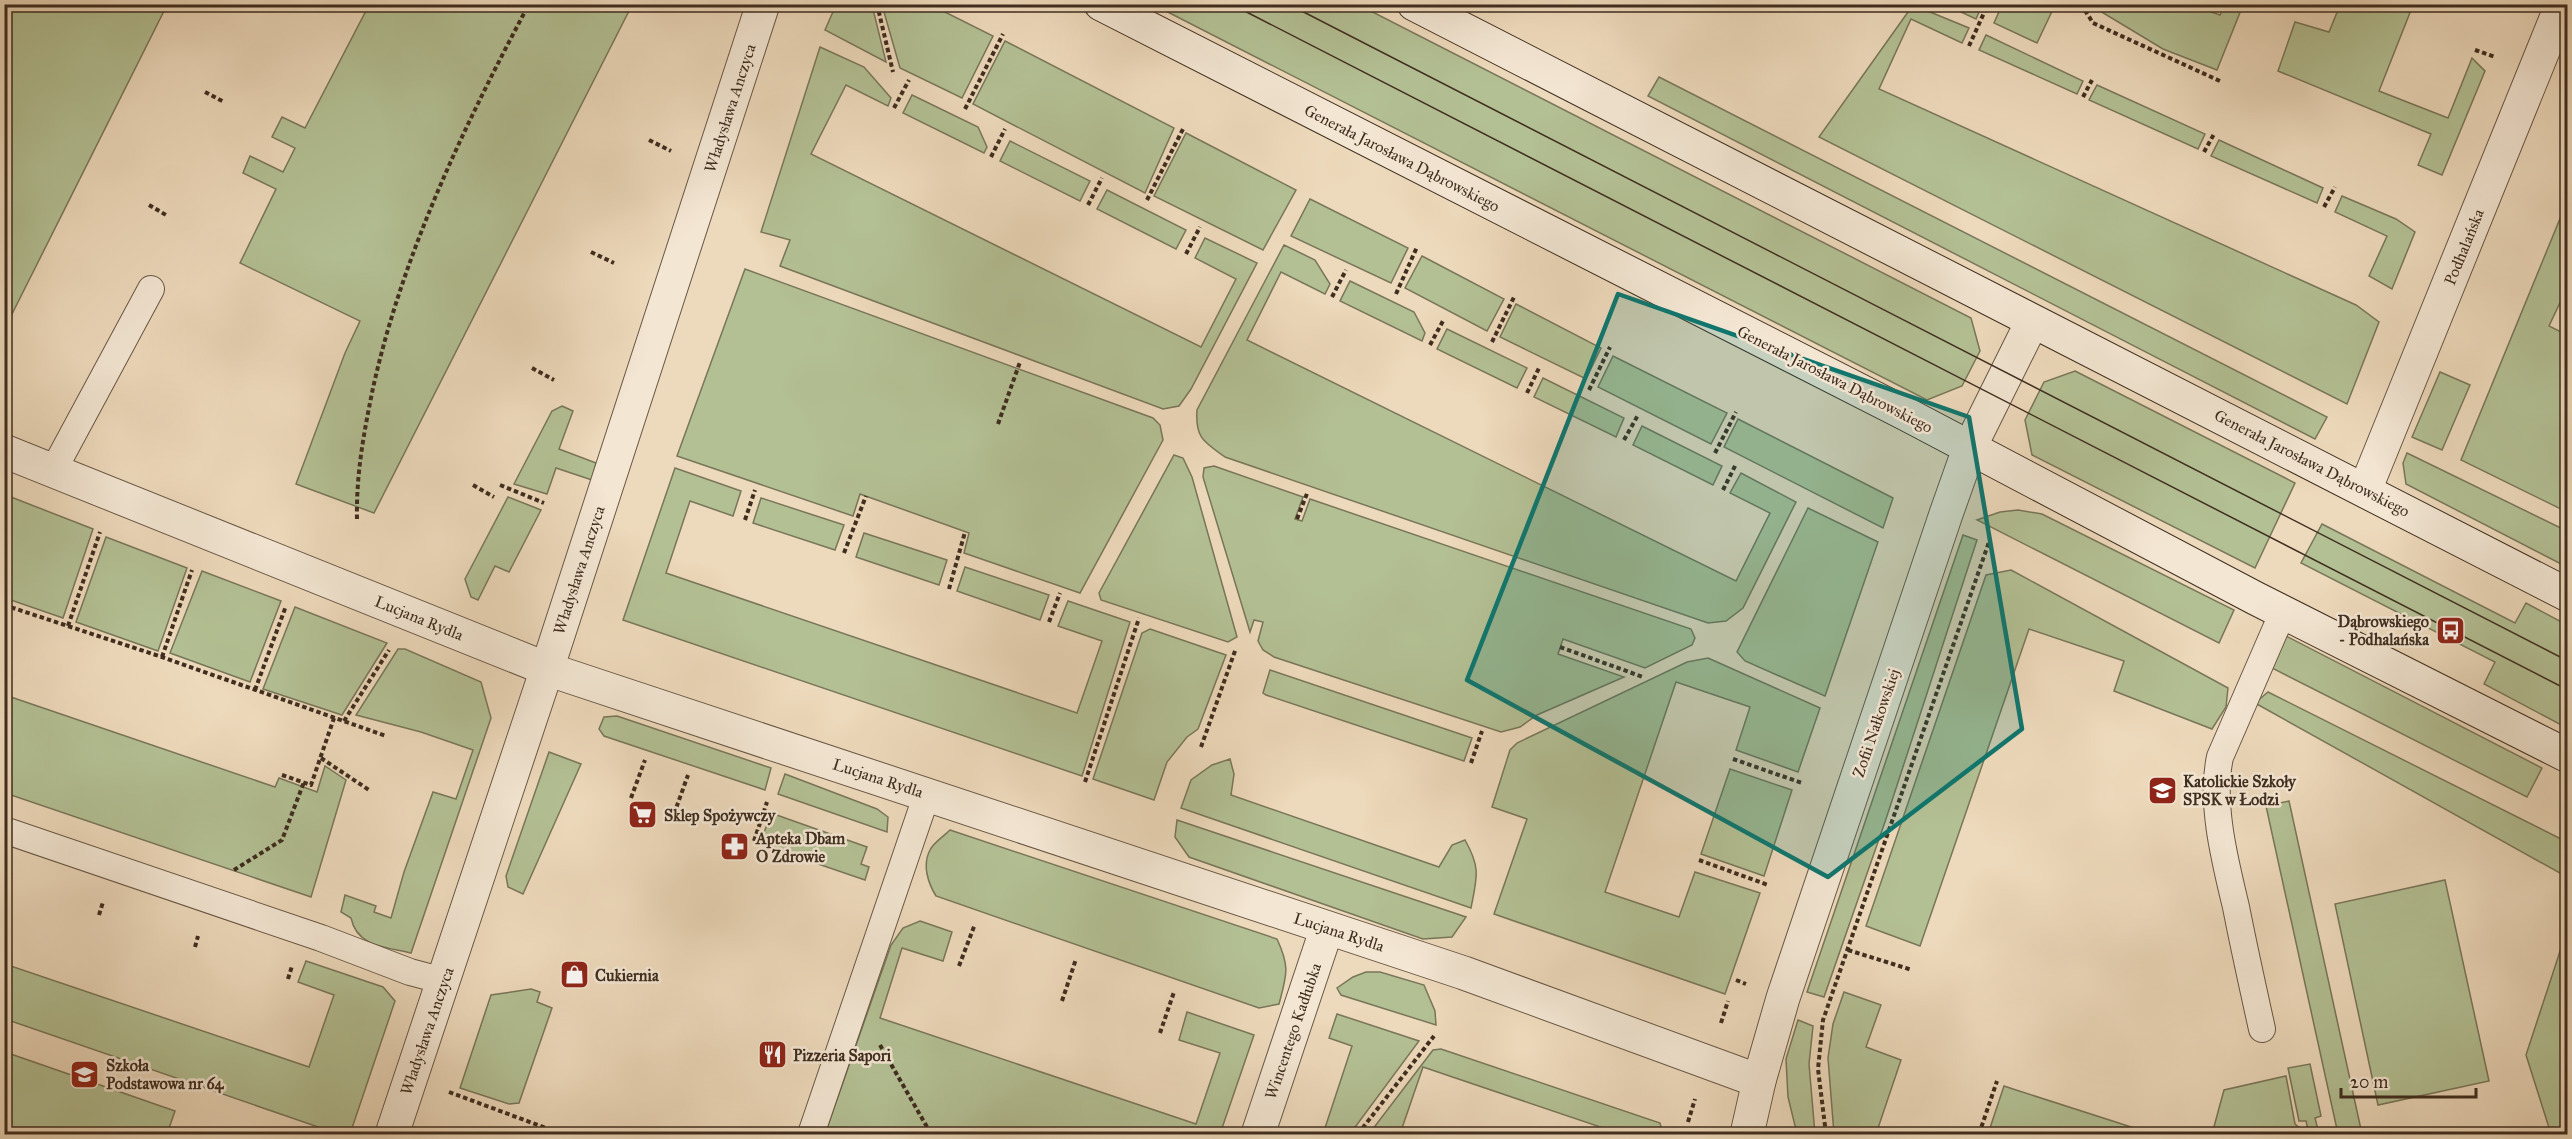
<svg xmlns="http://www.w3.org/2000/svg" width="2572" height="1139" viewBox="0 0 2572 1139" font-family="'IM FELL Great Primer',serif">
<rect width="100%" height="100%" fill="#edd9bb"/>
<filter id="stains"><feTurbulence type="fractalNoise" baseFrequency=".00333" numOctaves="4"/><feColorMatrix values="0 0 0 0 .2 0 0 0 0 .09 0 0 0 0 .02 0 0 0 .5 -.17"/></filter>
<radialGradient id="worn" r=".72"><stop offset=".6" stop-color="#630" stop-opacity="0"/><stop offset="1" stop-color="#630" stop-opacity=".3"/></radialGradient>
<!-- green -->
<g fill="#b3c094" stroke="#79765a" stroke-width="1.5">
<polygon points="5,4 167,5 5,328 4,5"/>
<polygon points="369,5 632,5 374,513 296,484 345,353 360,321 240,263 276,189 243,173 250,156 283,172 295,148 272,137 282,117 305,128"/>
<polygon points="836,5 872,5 886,62 825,30"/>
<polygon points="882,5 931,5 993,36 962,98 900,68"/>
<polygon points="1154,5 1359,5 1971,318 1980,351 1962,386 1927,400"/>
<polygon points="1913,5 1969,28 1962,43 1911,19 1879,89 2356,305 2379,322 2347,404 1819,137"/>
<polygon points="1946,5 1982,5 1976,19"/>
<polygon points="2002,5 2002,4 2055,5 2037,43 1994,23"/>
<polygon points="2090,5 2192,5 2220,15 2225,5 2243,5 2217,70 2163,49"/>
<polygon points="2413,5 2379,91 2448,118 2472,58 2485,71 2442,175 2418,165 2431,134 2278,71 2295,22 2329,32 2340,5"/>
<polygon points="1986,35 2083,81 2077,94 1979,50"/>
<polygon points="1005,41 1174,128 1145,193 973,104"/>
<polygon points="820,47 864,67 891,98 888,106 846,85 811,154 1201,347 1236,279 1195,258 1205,238 1257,263 1191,389 1179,406 1163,409 780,266 790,240 761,232"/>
<polygon points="1659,77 2327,417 2315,439 1648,96"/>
<polygon points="2097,85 2205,134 2198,149 2089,100"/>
<polygon points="912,95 978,127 987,147 984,153 903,113"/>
<polygon points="1186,133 1296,190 1263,250 1154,196"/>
<polygon points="2219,140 2323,188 2317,203 2211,156"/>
<polygon points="1010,141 1090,181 1080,201 1000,161"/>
<polygon points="1107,190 1186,230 1176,249 1097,209"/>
<polygon points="2342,196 2396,219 2415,232 2392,289 2369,276 2387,236 2335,212"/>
<polygon points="1310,199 1408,248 1391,283 1291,236"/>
<polygon points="2566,204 2568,205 2567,288 2549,326 2567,335 2567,512 2461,460"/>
<path d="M1284 245 1315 260 1330 284 1325 294 1281 272 1247 340 1736 581 1770 513 1730 493 1741 473 1796 502 1743 608 1726 621 1708 623 1225 457C1204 442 1195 438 1197 410Z"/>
<polygon points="1422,256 1504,299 1487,331 1405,288"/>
<polygon points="745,269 1153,418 1160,425 1163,440 1080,593 964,553 969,533 860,494 853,516 677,456"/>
<polygon points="1350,281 1414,312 1425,333 1422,341 1340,301"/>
<polygon points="1516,304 1601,348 1586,379 1500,337"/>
<polygon points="1447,329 1527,368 1517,388 1437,349"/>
<polygon points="1613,356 1727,413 1711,444 1598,387"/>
<polygon points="2075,371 2295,483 2255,568 2032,455 2025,420 2044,382"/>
<polygon points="2440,372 2470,385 2442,450 2412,437"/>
<polygon points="1543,378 1624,418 1616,437 1534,397"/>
<polygon points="562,406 573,411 559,449 596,463 592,480 556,468 547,494 514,484 552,411"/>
<polygon points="1738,419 1893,498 1883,528 1724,447"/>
<polygon points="1642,426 1722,466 1713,485 1633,445"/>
<polygon points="2407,453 2567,531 2567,567 2406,484 2403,463"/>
<polygon points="1174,455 1183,458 1192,477 1237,637 1228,642 1101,600 1099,593"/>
<polygon points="1214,466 1303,497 1295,519 1302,521 1310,499 1691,629 1695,638 1692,645 1645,668 1563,639 1558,654 1624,677 1537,715 1520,727 1501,732 1274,657 1263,650 1258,641 1263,622 1254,620 1250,632 1203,477 1204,468"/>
<polygon points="675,468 741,491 733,516 690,501 666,573 1077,713 1102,641 1058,626 1068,601 1130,622 1082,776 623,620"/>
<polygon points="11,497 93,529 63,618 5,598 5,518"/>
<polygon points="508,497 541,510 509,572 495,566 478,600 471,597 465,579"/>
<polygon points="761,498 844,525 835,550 753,523"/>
<polygon points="1808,508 1878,542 1825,696 1745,661 1737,652"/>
<polygon points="2018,510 2042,514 2234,610 2219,643 1977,520 2000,512"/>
<polygon points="2322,524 2515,623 2526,603 2567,625 2567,728 2484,684 2495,662 2301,563"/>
<polygon points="864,533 947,560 939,585 856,557"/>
<polygon points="1963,535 1977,540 1886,819 1824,997 1807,992"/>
<polygon points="106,537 187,568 158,651 76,622"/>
<polygon points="965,567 1049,595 1040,620 957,591"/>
<polygon points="2011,570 2228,688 2226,707 2212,729 2114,691 2124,661 2029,629 1920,946 1866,926 1986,575"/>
<polygon points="202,571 281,601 250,682 170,653"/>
<polygon points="295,607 387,643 342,715 263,689"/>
<polygon points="1150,629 1226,655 1198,729 1187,737 1167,762 1154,800 1093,779 1142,633"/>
<polygon points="2284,635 2542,768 2527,797 2270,667"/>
<path d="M398 649H405L481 682 491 718 411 953C386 947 357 947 351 918L341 912 345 895 376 906 374 912 391 918 404 872 433 792 456 799 473 750 421 732 356 715Z"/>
<polygon points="1708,658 1820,708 1798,772 1736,750 1750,707 1676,682 1605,892 1679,917 1695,872 1760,893 1725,994 1494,914 1527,819 1492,807 1510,750 1517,743 1687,662"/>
<polygon points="1270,670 1472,738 1464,761 1266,695 1263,693"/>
<polygon points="2268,692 2567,842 2567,877 2255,703"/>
<polygon points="5,695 275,787 279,778 317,792 325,766 346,780 311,897 5,793"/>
<polygon points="617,716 771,768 765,790 604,736 599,729 604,717"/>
<polygon points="549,752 581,764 523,894 508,887 506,876"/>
<path d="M1230 759 1234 774 1231 795 1439 867 1452 845 1465 840C1481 868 1477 877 1471 908L1181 808 1191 780 1212 765Z"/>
<polygon points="1730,769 1792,790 1764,876 1701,854"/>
<polygon points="785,774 877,809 888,817 887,832 778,794"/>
<polygon points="2289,801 2362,1134 2338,1134 2266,806"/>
<polygon points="771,813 867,847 861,864 869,867 865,880 760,844"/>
<polygon points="1177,820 1466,917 1452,937 1423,939 1189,857 1175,837"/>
<path d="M950 830 1277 939C1290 967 1287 974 1279 1004L1259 1008 936 896C928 883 922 865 930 850 933 843 944 836 950 830Z"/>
<polygon points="2445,880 2489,1081 2378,1105 2335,904"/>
<polygon points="920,921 952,932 943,961 902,948 880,1018 1196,1124 1220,1053 1179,1040 1187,1012 1254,1035 1220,1134 825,1134 891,945 903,928"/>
<polygon points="2567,930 2567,1134 2551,1134 2526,1055"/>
<polygon points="306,961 383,987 395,1001 350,1134 323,1134 324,1129 5,1019 5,964 309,1067 334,995 298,982"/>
<polygon points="1366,972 1380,972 1424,985 1435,1011 1436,1025 1341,995 1337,988 1353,977"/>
<polygon points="531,989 540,992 537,1002 552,1008 519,1103 509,1104 460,1088 491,995"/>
<polygon points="1844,992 1881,1005 1866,1047 1901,1060 1876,1134 1834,1134 1828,1058 1833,1024"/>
<polygon points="1337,1014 1419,1041 1350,1134 1323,1134 1352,1046 1329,1038"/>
<polygon points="1798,1020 1813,1026 1809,1064 1815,1134 1797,1134 1788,1097 1786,1059"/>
<polygon points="1441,1049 1660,1123 1663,1134 1621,1134 1423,1067 1400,1134 1369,1134 1433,1050"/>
<polygon points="5,1052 175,1111 167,1134 5,1134"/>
<polygon points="2310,1064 2321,1116 2315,1118 2319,1134 2309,1134 2306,1121 2299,1121 2288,1068"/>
<polygon points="2286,1076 2295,1124 2307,1134 2212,1134 2224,1090"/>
<polygon points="2004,1086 2013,1089 2153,1134 1988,1134"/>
</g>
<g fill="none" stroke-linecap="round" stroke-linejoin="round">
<defs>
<g id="lane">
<polyline points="53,471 151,289"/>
<polyline points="4,830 321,938 410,972 444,981"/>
<path d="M2262 1029C2253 988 2244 948 2236 907 2225 861 2210 803 2220 757L2283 612"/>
<polyline points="811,1134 927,794"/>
</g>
<g id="street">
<polyline points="4,451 547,669 1464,973 1759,1081"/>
<polyline points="2365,490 2562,4"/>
<polyline points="392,1134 547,669 763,4"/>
<polyline points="1258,1134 1327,928"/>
<polyline points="1747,1134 1759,1081 1783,998 1946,514 1969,449 2032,322"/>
</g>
<g id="secondary">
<polyline points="1101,4 1906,414 2255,598 2568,756"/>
<polyline points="1414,4 2568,595"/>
</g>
</defs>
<!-- lane casing -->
<use href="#lane" stroke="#6a5846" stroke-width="28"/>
<!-- street casing -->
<use href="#street" stroke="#6a5846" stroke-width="35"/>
<!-- secondary casing -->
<use href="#secondary" stroke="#3f2d1f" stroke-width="35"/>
<!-- path -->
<g stroke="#3f2d1f" stroke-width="4" stroke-dasharray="4.5 3" stroke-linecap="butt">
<polyline points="877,4 893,72"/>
<polyline points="2081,4 2093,23 2220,81"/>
<polyline points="1969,46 1988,4"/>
<polyline points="2475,50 2495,57"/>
<polyline points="205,92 224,102"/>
<polyline points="2083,97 2092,80"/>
<polyline points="894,108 909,80"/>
<polyline points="965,109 1003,34"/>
<polyline points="649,140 671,151"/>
<polyline points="2204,152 2214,134"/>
<polyline points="991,157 1005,129"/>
<polyline points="1147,200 1184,127"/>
<polyline points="149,205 166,215"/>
<polyline points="1088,205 1102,178"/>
<polyline points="2324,207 2335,187"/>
<polyline points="591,252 614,263"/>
<polyline points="1186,254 1200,227"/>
<polyline points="1396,294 1417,247"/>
<polyline points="1332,297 1346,270"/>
<polyline points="1492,342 1514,297"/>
<polyline points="1430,345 1444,319"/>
<polyline points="532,368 554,380"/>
<polyline points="1589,390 1610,347"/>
<polyline points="1527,393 1540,366"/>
<polyline points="998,424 1020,362"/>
<polyline points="1624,440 1638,415"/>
<polyline points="1715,453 1736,412"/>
<polyline points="473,485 494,497"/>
<polyline points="500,485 544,503"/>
<polyline points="1723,490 1736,464"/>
<path d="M357 519C356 474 364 432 373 388 403 253 464 126 529 4"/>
<polyline points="1297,519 1308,491"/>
<polyline points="745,520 755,490"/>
<polyline points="844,553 866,496"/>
<polyline points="949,589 965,532"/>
<polyline points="4,605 162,657 386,736"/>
<polyline points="1049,622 1060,593"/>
<polyline points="68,626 100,532"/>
<polyline points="1560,647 1643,677"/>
<polyline points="162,657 192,570"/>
<polyline points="255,690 286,606"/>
<polyline points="344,721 389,650"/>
<polyline points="1201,747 1236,648"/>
<polyline points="321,758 369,790"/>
<polyline points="1733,759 1802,783"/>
<polyline points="1471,763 1482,731"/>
<polyline points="282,775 311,785 334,718"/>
<polyline points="1085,782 1139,618"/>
<polyline points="631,798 645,760"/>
<polyline points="674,814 688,775"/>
<polyline points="754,841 767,802"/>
<polyline points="1699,860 1768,885"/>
<polyline points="234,870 282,840 304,782"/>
<polyline points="7,884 11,871"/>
<polyline points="99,915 103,902"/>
<polyline points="195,947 198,936"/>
<polyline points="1848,950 1912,970"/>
<polyline points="959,966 975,924"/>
<polyline points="288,979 292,966"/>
<polyline points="1736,980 1746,984"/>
<polyline points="1062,1001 1076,959"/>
<polyline points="1721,1023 1728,1001"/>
<polyline points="1160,1033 1174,992"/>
<polyline points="880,1045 931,1134"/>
<polyline points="449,1092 562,1134"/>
<polyline points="1688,1122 1695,1099"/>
<polyline points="1358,1134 1434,1036"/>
<polyline points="1826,1134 1818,1069 1823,1020 1990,539"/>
<polyline points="1979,1134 1997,1081"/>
</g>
<!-- lane -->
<use href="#lane" stroke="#f3e6d3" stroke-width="26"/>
<!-- street -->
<use href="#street" stroke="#f3e6d3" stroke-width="33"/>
<!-- secondary -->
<use href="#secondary" stroke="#f3e6d3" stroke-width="33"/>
<!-- tram -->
<g stroke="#3f2d1f" stroke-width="1.5">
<polyline points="1231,4 2568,690"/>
<polyline points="1288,4 2568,661"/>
</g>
</g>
<!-- marked area -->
<path fill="#0f766e" fill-opacity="0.2" stroke="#0f766e" stroke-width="4.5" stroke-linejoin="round" d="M1618 294 1969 417 2022 729 1828 877 1467 680Z"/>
<!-- icons -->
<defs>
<symbol id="bus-square" viewBox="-11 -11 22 22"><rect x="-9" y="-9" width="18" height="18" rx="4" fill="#8f2418" stroke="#f3e6d3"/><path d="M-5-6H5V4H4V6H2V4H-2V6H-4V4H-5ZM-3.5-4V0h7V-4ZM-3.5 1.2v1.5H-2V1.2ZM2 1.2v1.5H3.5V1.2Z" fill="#fff"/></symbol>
<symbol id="school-square" viewBox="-11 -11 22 22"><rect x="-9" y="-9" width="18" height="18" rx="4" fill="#8f2418" stroke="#f3e6d3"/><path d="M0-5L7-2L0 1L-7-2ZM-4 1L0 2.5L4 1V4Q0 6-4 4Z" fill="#fff"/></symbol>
<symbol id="supermarket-square" viewBox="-11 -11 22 22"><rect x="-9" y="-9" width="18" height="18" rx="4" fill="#8f2418" stroke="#f3e6d3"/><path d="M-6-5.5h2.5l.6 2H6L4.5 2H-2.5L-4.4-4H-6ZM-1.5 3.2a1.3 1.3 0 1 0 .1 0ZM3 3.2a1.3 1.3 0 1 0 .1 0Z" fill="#fff"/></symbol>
<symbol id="pharmacy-square" viewBox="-11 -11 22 22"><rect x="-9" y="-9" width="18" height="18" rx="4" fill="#8f2418" stroke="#f3e6d3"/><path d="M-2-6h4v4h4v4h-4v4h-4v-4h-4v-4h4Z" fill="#fff"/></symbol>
<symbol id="shop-square" viewBox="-11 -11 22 22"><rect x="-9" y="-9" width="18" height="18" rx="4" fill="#8f2418" stroke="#f3e6d3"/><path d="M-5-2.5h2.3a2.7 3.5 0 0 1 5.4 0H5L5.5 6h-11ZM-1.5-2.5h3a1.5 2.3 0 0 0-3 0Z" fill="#fff"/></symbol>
<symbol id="restaurant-square" viewBox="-11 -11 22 22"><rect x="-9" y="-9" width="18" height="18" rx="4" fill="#8f2418" stroke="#f3e6d3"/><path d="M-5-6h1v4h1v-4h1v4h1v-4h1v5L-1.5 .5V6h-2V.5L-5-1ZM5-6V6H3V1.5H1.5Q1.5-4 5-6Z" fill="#fff"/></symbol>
</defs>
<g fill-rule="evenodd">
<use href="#bus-square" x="2434" y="614" width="33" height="33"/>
<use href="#school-square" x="2146" y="774" width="33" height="33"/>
<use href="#supermarket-square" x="626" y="798" width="33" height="33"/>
<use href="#pharmacy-square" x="718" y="830" width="33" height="33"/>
<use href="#shop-square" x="558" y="958" width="33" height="33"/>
<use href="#restaurant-square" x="756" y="1038" width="33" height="33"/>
<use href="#school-square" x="68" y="1058" width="33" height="33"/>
</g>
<g text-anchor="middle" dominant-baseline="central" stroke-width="5" stroke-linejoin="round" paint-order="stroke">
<!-- street labels -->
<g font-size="16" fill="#3f2d1f" stroke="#f3e6d3">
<text transform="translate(730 108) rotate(-72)">Władysława Anczyca</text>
<text transform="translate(1402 158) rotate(27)">Generała Jarosława Dąbrowskiego</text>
<text transform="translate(2464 247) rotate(-68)">Podhalańska</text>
<text transform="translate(1835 379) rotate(27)">Generała Jarosława Dąbrowskiego</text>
<text transform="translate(2312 463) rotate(27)">Generała Jarosława Dąbrowskiego</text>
<text transform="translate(579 570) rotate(-72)">Władysława Anczyca</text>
<text transform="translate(419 618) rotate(22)">Lucjana Rydla</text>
<text transform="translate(1876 723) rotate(-71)">Zofii Nałkowskiej</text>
<text transform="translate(878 778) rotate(18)">Lucjana Rydla</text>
<text transform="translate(1339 932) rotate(18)">Lucjana Rydla</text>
<text transform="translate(427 1031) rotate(-71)">Władysława Anczyca</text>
<text transform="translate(1293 1031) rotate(-71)">Wincentego Kadłubka</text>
</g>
<!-- poi labels -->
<g font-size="16" font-weight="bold" fill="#3f2d1f" stroke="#f3e6d3" text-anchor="start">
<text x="2429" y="621" text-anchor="end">Dąbrowskiego<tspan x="2429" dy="18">- Podhalańska</tspan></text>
<text x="2183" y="781">Katolickie Szkoły<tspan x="2183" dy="18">SPSK w Łodzi</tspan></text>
<text x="664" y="815">Sklep Spożywczy</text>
<text x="756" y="838">Apteka Dbam<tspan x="756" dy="18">O Zdrowie</tspan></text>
<text x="595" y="975">Cukiernia</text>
<text x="793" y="1055">Pizzeria Sapori</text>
<text x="106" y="1065">Szkoła<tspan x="106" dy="18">Podstawowa nr 64</tspan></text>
</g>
</g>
<!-- margin -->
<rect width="2572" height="1139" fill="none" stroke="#edd9bb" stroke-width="24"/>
<rect x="6" y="6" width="2560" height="1127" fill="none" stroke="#3f2d1f" stroke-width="3"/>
<rect x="12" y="12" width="2548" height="1115" fill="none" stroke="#3f2d1f" stroke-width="1.5"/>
<!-- scale -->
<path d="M2341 1088v9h135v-9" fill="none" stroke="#3f2d1f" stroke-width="3"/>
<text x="2350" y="1088" font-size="18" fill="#3f2d1f" stroke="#f3e6d3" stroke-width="4.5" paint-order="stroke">20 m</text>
<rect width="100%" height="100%" filter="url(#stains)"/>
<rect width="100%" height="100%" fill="url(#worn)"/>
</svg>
